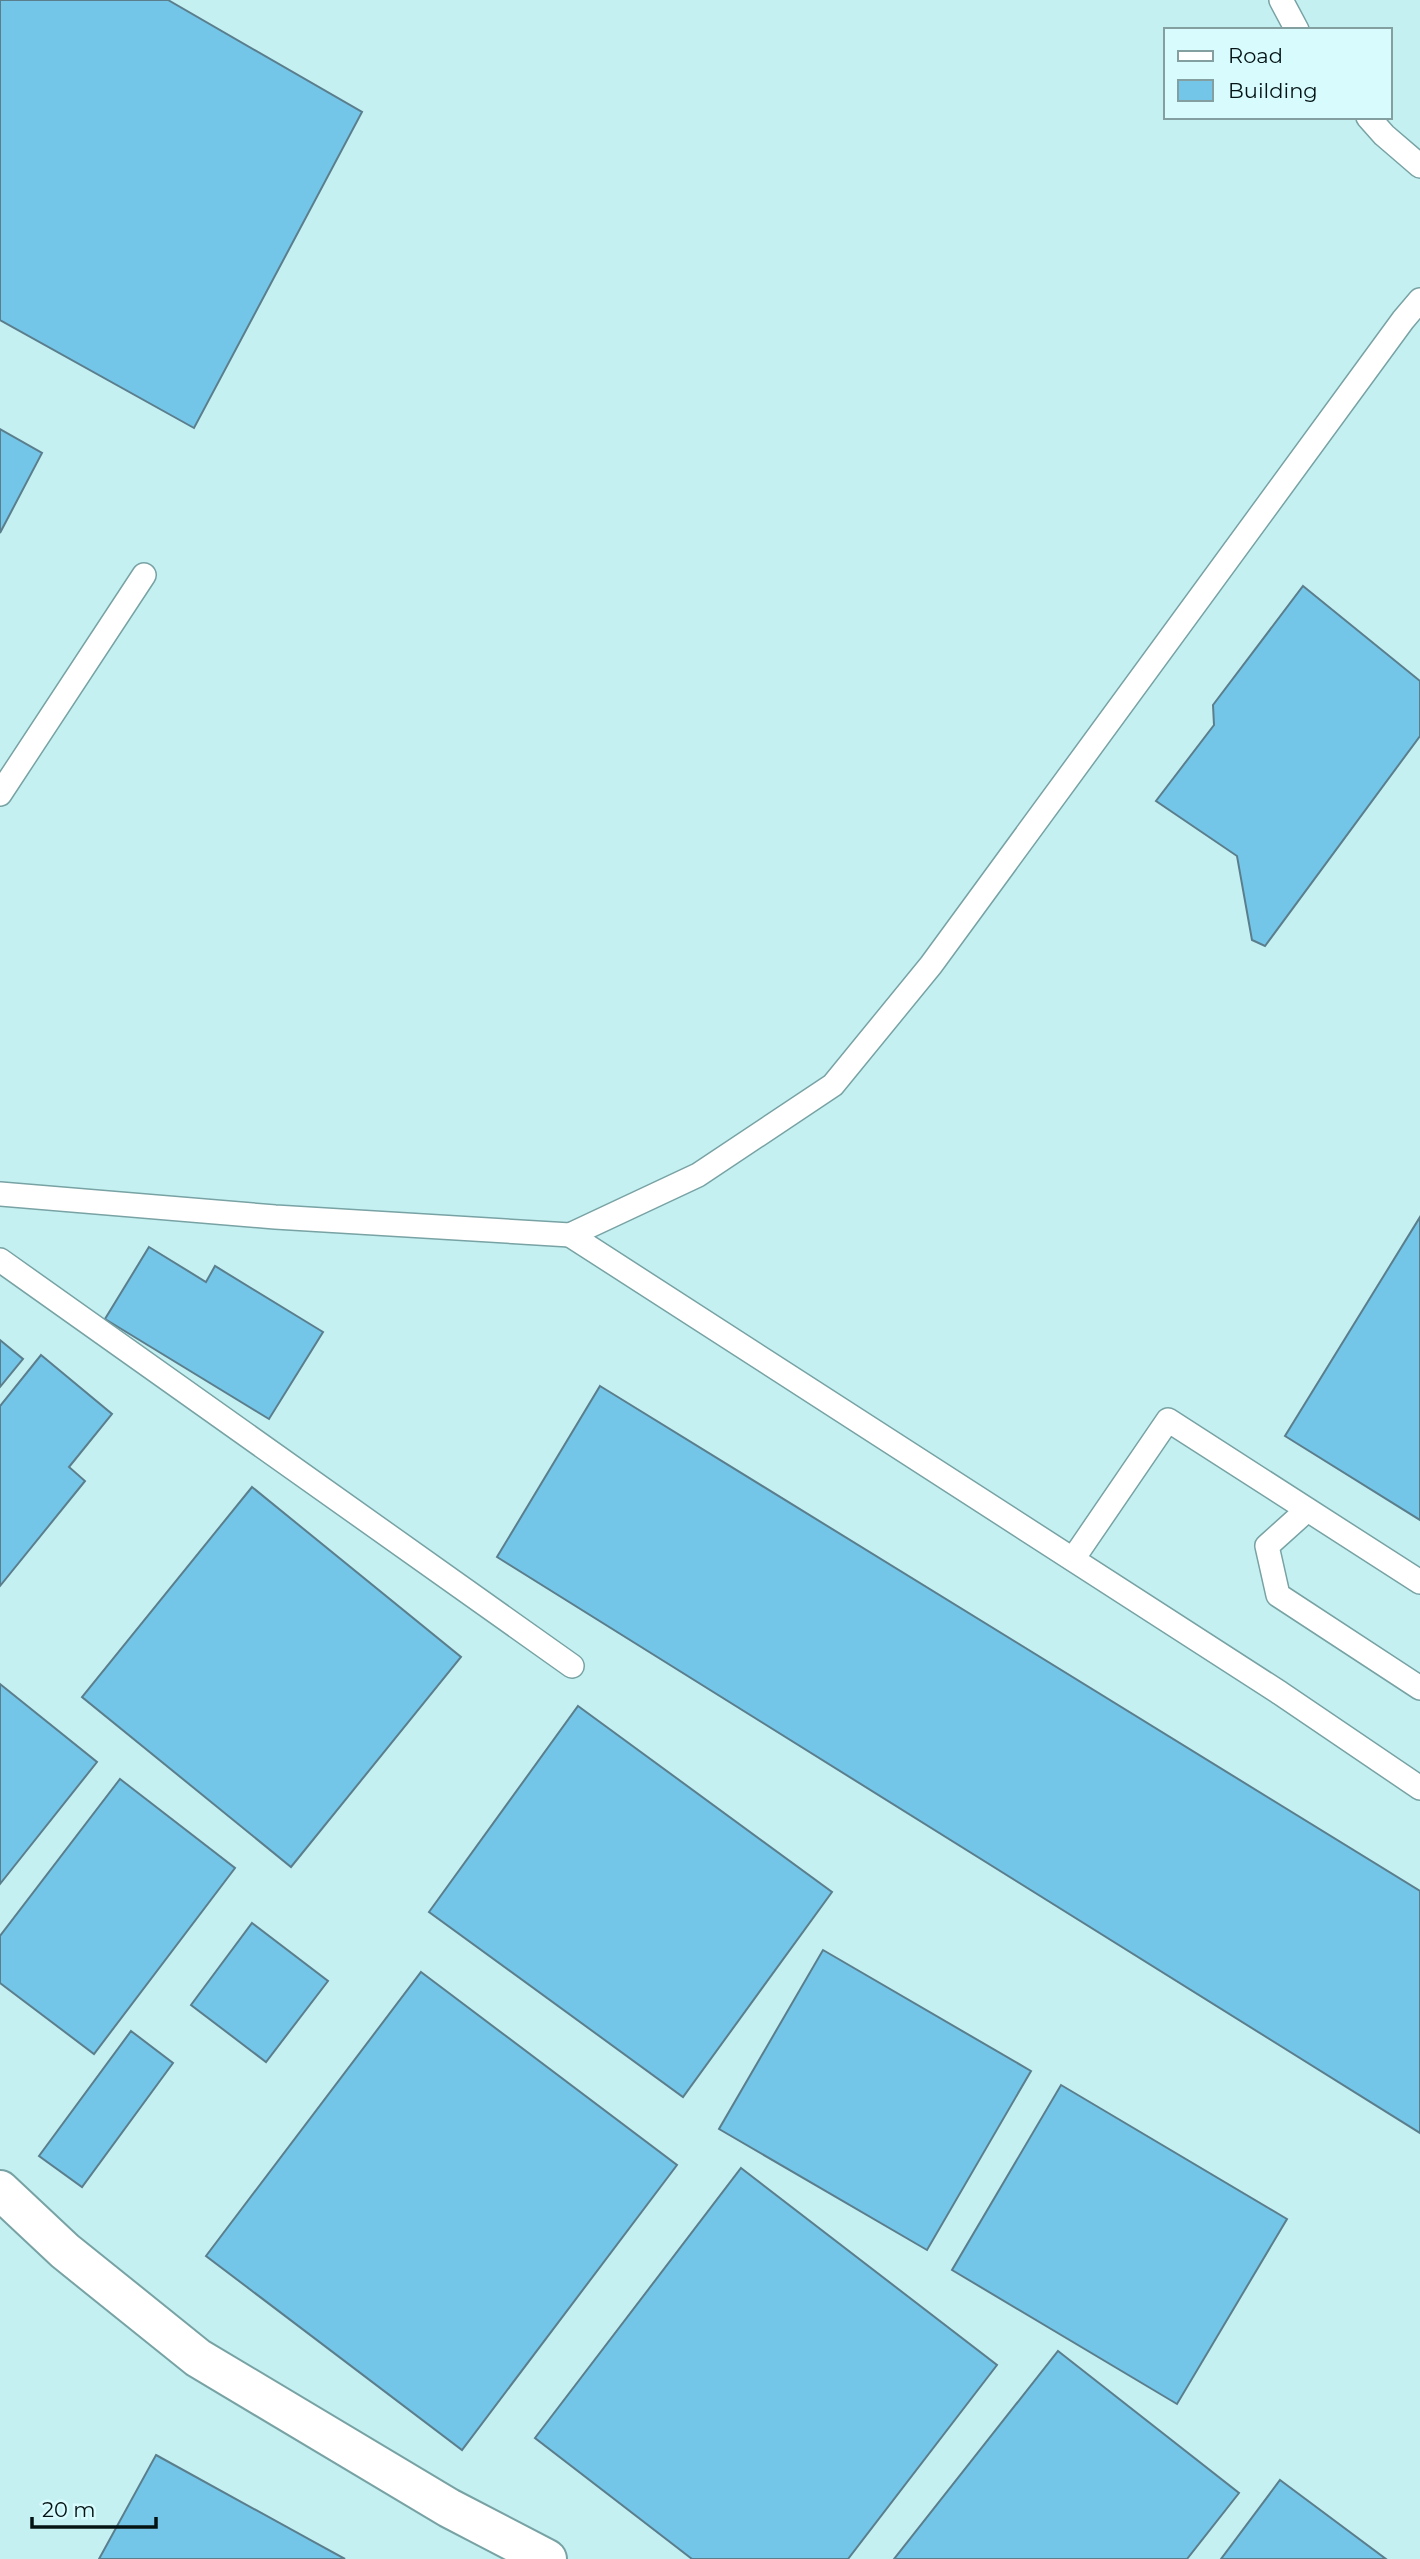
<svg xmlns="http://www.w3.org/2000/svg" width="1420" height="2559" viewBox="0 0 1420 2559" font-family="Montserrat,sans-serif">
<rect width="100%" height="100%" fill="#c4f0f2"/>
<!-- building -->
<g fill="#74c6e8" stroke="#5b7e8d" stroke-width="2">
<polygon points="0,0 168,0 362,112 194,428 0,320"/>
<polygon points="0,429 42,453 0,533"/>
<polygon points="1303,586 1420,681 1420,736 1265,946 1252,940 1237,856 1156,801 1214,725 1213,705"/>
<polygon points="1420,1217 1420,1520 1285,1436"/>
<polygon points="149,1247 206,1282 215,1266 323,1332 269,1419 105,1319"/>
<polygon points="0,1340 23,1359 0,1387"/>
<polygon points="41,1355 112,1414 69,1467 85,1481 0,1586 0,1406"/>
<polygon points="600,1386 1420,1891 1420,2133 497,1557"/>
<polygon points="252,1487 461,1657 291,1867 82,1697"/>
<polygon points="0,1684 97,1762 0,1884"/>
<polygon points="578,1706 832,1892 683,2097 429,1912"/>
<polygon points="120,1779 235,1868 94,2054 0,1983 0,1936"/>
<polygon points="252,1923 328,1981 266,2062 191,2005"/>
<polygon points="823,1950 1031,2071 927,2250 719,2129"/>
<polygon points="421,1972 677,2165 462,2450 206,2256"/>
<polygon points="131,2031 173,2063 82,2187 39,2156"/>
<polygon points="1061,2085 1287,2219 1177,2404 952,2270"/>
<polygon points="741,2168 997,2365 848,2559 692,2559 535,2438"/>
<polygon points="1058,2351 1239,2493 1187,2559 894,2559"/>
<polygon points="156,2455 345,2559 99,2559"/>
<polygon points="1280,2480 1386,2559 1221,2559"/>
</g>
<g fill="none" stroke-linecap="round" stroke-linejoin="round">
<defs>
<g id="service">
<polyline points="1281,0 1297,30"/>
<polyline points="1368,117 1384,135 1420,166"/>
<polyline points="0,794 144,575"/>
<polyline points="0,1194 275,1217 570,1235 698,1175 833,1085 931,965 1403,320 1420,300"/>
<polyline points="570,1235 1280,1693 1420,1788"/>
<polyline points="0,1260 572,1666"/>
<polyline points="1307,1510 1267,1546 1278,1595 1420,1688"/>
<polyline points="1073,1559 1168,1420 1420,1582"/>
</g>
<polyline id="minor" points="0,2190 65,2251 198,2358 449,2508 547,2559"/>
</defs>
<!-- service casing -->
<use href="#service" stroke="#78a2a4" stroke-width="26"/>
<!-- minor casing -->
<use href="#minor" stroke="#78a2a4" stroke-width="42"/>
<!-- service -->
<use href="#service" stroke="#fff" stroke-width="23"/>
<!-- minor -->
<use href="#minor" stroke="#fff" stroke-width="38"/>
</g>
<!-- legend -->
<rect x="1164" y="28" width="228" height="91" fill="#d8fcfd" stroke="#839fa0" stroke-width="2"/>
<rect x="1178" y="51" width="35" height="10" fill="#ffffff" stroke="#839fa0" stroke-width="2"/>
<text x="1228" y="63" font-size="21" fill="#041314">Road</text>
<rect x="1178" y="80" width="35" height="21" fill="#74c6e8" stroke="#839fa0" stroke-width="2"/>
<text x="1228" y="98" font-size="21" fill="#041314">Building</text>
<!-- scale -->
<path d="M32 2517v10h124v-10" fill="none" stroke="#041314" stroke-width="3.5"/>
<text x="42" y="2517" font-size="21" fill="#041314" stroke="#d8fcfd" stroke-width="5" paint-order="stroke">20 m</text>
</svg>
